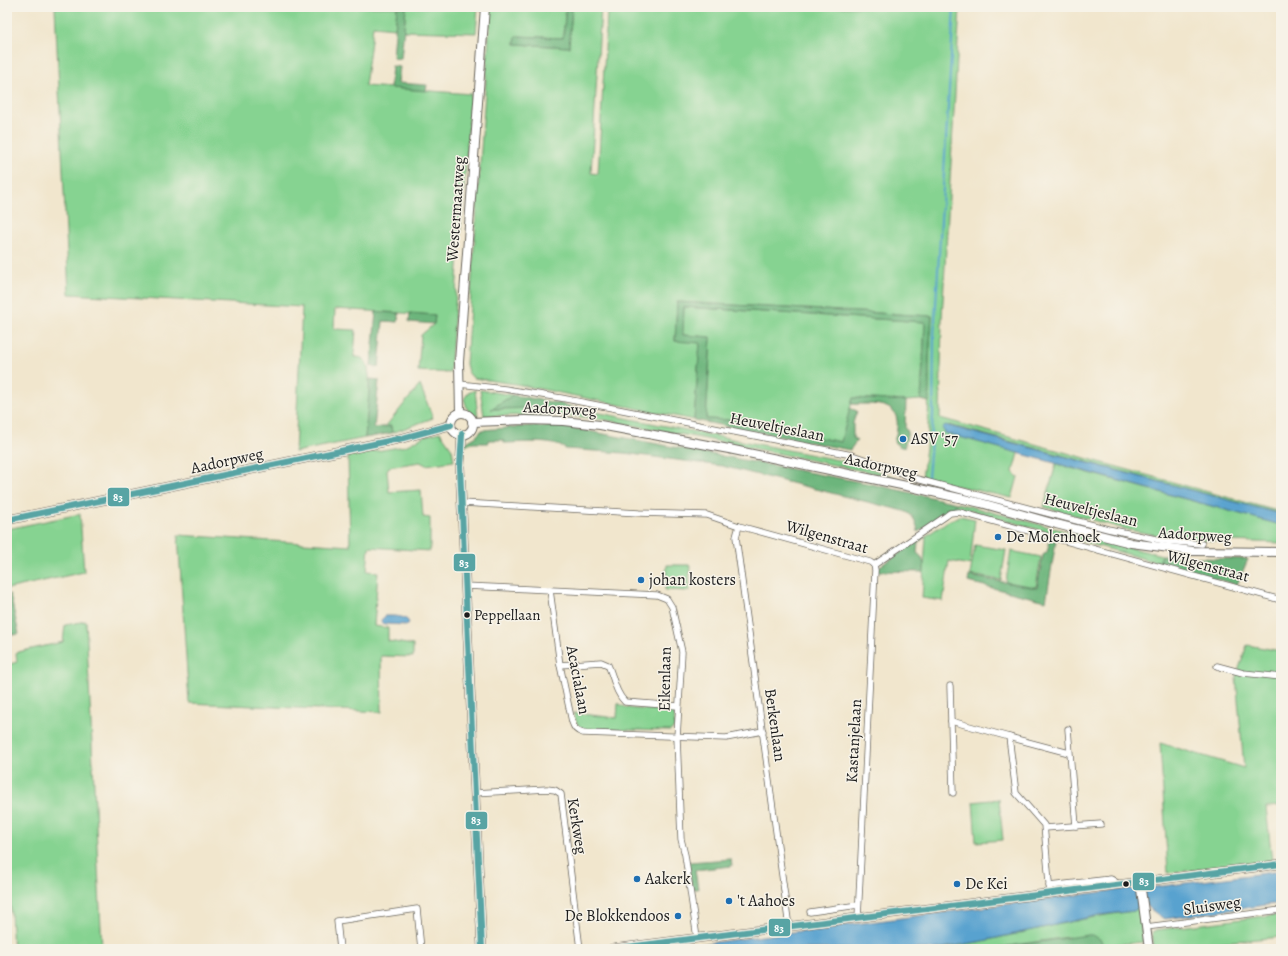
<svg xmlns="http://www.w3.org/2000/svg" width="1288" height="956" viewBox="0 0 1288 956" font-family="Alegreya,serif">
<rect width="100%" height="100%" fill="#f7f3e8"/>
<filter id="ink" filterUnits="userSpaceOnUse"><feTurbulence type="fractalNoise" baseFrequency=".025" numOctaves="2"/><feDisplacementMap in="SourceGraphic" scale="8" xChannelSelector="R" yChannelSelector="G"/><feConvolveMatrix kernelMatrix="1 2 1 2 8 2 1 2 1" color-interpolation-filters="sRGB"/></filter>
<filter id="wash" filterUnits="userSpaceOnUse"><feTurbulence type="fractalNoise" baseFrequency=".012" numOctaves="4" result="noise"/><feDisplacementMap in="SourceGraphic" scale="16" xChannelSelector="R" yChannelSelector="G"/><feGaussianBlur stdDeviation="0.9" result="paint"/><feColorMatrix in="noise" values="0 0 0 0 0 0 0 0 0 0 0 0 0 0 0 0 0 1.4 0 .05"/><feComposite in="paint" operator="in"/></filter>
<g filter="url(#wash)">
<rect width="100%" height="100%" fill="#f1e6cd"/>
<!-- green -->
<g fill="#86d391" stroke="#517856">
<path d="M55 7H397L395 28 373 26 365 86 471 94 450 373 418 371 421 335 434 324 435 315 335 309 334 329 356 330 354 357C358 357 362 357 365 361 374 372 366 423 365 438L295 452 302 307 69 294Z"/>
<polygon points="406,7 478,7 476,33 404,31"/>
<polygon points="491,7 566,7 563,38 516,36 515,44 569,47 572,7 601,7 591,173 598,174 607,13 641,14 641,7 960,7 942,318 940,418 1281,512 1281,514 949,425 945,433 1018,453 1013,472 1018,477 1012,498 922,478 928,432 929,358 932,316 677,302 675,341 700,342 694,420 516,384 473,378 468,372 466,364"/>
<polygon points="684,307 925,322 921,400 906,401 853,398 841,442 777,430 777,422 706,419 711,337 682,335"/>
<polygon points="420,385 433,418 392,433 391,426 385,427"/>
<polygon points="475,390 478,417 468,411 464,399 468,393"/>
<path d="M480 390 513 395 492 409C527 408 561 408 595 412L858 464 897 478 738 445 595 418 558 415 484 416Z"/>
<polygon points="440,432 452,449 454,461 426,465 420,462 389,467 387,470 389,492 421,490 423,517 430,518 430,551 369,547 367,571 378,572 374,626 388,628 388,641 413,645 413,657 381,656 382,712 189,703 178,535 350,546 348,456 405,446 425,436"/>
<polygon points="1056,464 1281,525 1281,543 1178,539 1129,530 1044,507"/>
<polygon points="957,503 1130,548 1162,555 1159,563 966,509 960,509 952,511"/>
<polygon points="80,514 84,572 7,589 7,529"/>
<polygon points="960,516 975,519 970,565 949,561 943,601 922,598 926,536 948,521"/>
<polygon points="975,545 1006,550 1001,580 970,575"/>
<polygon points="1011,551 1041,557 1036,587 1006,582"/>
<polygon points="667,565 690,565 689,591 665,590"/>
<polygon points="86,621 102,949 13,949 7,842 7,665 17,662 16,653 18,652 63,642 65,625"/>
<polygon points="1247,645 1281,651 1281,806 1266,807 1272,861 1168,873 1160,743 1244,768 1236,677"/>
<path d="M618 703C628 713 658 707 672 710L675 712 674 728 670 731 587 729C576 728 577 721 573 713L617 718Z"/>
<polygon points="999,799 1003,840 976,842 973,802"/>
<path d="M1137 907H1139L1143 942 1099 946 1102 943 1068 937 989 949H937C1003 940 1067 919 1134 911Z"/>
<polygon points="1281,914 1281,937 1154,948 1152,932 1156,930"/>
</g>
<!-- forest -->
<g fill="#6cb57b" stroke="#44684c">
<polygon points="397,7 406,7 401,59 393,58"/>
<polygon points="566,7 572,7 569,47 515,44 516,36 563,38"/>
<polygon points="392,66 400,67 398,83 427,85 426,91 390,88"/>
<polygon points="677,302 932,316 929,358 929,402 921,400 925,322 684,307 683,335 711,337 706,419 777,422 777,430 841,442 850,408 857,411 853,423 853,438 857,440 850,450 694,420 700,343 675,341"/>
<polygon points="376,312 399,313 398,322 383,321 379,367 371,366"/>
<polygon points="410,313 435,315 434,324 409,322"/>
<polygon points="370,379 379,380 374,428 391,426 392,433 365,438"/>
<polygon points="513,395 562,404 584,411 535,408 491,409"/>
<path d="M853 398 906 401 905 429 908 431 904 448 899 446 894 442C896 435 898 427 897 420 894 400 866 405 851 404Z"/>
<path d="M529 426 565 427 588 431 871 484 957 503 952 511 918 532C917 523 913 514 904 511L722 466 624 453 566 449C551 439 522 443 504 443V440H488V443H473L464 446 465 443 475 437 482 430Z"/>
<path d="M926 536 918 543 917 553C924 557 924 565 924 572L877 571 880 566Z"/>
<polygon points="1050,540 1056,541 1046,601 968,582 969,576 1037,588 1043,555 1047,552"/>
<polygon points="1162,555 1190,558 1248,559 1237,585 1159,563"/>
<polygon points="7,594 10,594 19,634 12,635 7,615"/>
<polygon points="731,859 732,866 695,870 698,889 692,889 688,862"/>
<polygon points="1088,935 1093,935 1101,940 1102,943 1099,946 1083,949 989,949"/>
</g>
<!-- water -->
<g fill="#58a2cf" stroke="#3a5f76">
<polygon points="945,425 1281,514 1281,525 945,433 942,428"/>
<path d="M385 616C392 616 407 615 409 623L407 625 385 624 382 623 381 620Z"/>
<polygon points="1281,871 1281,903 1164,919 1146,906 1146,903 1139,904 1139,907 1134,911 1100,915 983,941 937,949 662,949 1117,890 1134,888 1138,891 1145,890 1147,888"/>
</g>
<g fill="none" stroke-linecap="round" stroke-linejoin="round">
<!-- stream -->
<polyline stroke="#58a2cf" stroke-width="2" points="928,478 933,416 934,336 954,7"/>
</g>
</g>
<g filter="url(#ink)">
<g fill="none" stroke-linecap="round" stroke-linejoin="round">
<defs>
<g id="street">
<polyline points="459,384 505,389 561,398 852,455 879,464 913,478 1108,529 1165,541 1202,544"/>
<polyline points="462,503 639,513 707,515 739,526 870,562 874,565"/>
<polyline points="739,526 736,537 789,927"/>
<polyline points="874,565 946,516 950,513 959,512 1281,600"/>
<polyline points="465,586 657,595 667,599 672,607 682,652 677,737 681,839 685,855 697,938"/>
<path d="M550 590 560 665 572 722C574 728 576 731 583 733L726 738 763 731"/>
<path d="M560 665 601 662 608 665C614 678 615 692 625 702L678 706"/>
<polyline points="1217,666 1243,673 1281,677"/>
<polyline points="950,686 953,793"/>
<polyline points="951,721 1009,737 1016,793 1044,825 1050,894"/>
<polyline points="1068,729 1076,826"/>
<polyline points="1009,737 1069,753"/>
<polyline points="474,793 547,789 555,790 561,794 580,949"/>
<polyline points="1045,828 1101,824"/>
<polyline points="1049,886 1111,879 1119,884"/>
<polyline points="810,912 858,905"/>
<polyline points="858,918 875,570 874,565"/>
<polyline points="1146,927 1281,910"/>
<polyline points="340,949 337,921 417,909 421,949"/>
</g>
<g id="secondary">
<polyline points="460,413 459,362 485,7"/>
<circle cx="462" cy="424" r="11"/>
<polyline points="472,422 525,420 563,421 600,425 729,449 911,487 981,503 1056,524 1131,543 1193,551 1281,552"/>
<polyline points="462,434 460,467 482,949"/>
<polyline points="7,520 403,438 451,425"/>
<polyline points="1140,882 1149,949"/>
<polyline points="612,949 1281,864"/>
</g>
</defs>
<!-- street casing -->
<use href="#street" stroke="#67635a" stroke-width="7"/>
<!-- secondary casing -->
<use href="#secondary" stroke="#67635a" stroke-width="10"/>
<!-- street -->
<use href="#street" stroke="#fff" stroke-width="5.5"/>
<!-- secondary -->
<use href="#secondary" stroke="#fff" stroke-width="8"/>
<defs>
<g id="bus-1">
<polyline points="462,434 460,467 482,949"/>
<polyline points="7,520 403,438 451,425"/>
<polyline points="612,949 1281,864"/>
</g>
</defs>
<!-- bus-1 casing -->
<use href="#bus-1" stroke="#f7f3e8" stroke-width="9"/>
<!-- bus-1 -->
<use href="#bus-1" stroke="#58a4a4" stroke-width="6"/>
</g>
</g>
<!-- markers -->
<g fill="#1f6fb2" stroke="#f7f3e8" stroke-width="1.5">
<circle cx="903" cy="439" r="4"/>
<circle cx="998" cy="537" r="4"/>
<circle cx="641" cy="580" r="4"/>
<circle cx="637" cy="879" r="4"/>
<circle cx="957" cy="884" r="4"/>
<circle cx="729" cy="901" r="4"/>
<circle cx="678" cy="916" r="4"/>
</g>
<g fill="#1c1c1c" stroke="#f7f3e8" stroke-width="1.5">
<circle cx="467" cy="615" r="3.5"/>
<circle cx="1126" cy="884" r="3.5"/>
</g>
<g text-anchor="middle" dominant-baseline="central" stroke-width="3" stroke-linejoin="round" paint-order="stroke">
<!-- bus labels -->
<g font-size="15" fill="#1c1c1c" stroke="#f7f3e8" text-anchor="start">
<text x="474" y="615">Peppellaan</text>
</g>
<!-- street labels -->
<g font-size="16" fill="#1c1c1c" stroke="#f7f3e8">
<text transform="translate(456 209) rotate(-86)">Westermaatweg</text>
<text transform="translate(560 409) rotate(3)">Aadorpweg</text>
<text transform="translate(777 427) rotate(11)">Heuveltjeslaan</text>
<text transform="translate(227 461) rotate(-12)">Aadorpweg</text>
<text transform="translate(881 466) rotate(12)">Aadorpweg</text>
<text transform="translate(1091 510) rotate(14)">Heuveltjeslaan</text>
<text transform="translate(1195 535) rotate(4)">Aadorpweg</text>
<text transform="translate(827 537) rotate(16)">Wilgenstraat</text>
<text transform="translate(1208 566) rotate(15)">Wilgenstraat</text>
<text transform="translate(665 679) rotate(-89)">Eikenlaan</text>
<text transform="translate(578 680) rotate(79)">Acacialaan</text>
<text transform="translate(775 725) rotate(82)">Berkenlaan</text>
<text transform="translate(854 741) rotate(-87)">Kastanjelaan</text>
<text transform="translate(577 826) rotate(81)">Kerkweg</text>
<text transform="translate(1212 906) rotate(-8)">Sluisweg</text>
</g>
<!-- poi labels -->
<g font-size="16" fill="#1c1c1c" stroke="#f7f3e8" text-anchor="start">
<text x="911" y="439">ASV '57</text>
<text x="1006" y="537">De Molenhoek</text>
<text x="649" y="580">johan kosters</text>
<text x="645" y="879">Aakerk</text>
<text x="965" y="884">De Kei</text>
<text x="737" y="901">'t Aahoes</text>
<text x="670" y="916" text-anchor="end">De Blokkendoos</text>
</g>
</g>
<g stroke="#f7f3e8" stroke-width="1.5">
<rect x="107" y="487" width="23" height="20" rx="4" fill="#58a4a4"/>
<rect x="453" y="553" width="23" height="19" rx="4" fill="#58a4a4"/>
<rect x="465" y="811" width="23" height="19" rx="4" fill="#58a4a4"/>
<rect x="1132" y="872" width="23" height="19" rx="4" fill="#58a4a4"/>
<rect x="768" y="918" width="23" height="19" rx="4" fill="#58a4a4"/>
</g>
<g font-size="11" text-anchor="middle" font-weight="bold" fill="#fff">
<text x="118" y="501">83</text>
<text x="464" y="567">83</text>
<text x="476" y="824">83</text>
<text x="1144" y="885">83</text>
<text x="779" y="932">83</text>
</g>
<!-- margin -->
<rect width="1288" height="956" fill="none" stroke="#f7f3e8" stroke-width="24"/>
</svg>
